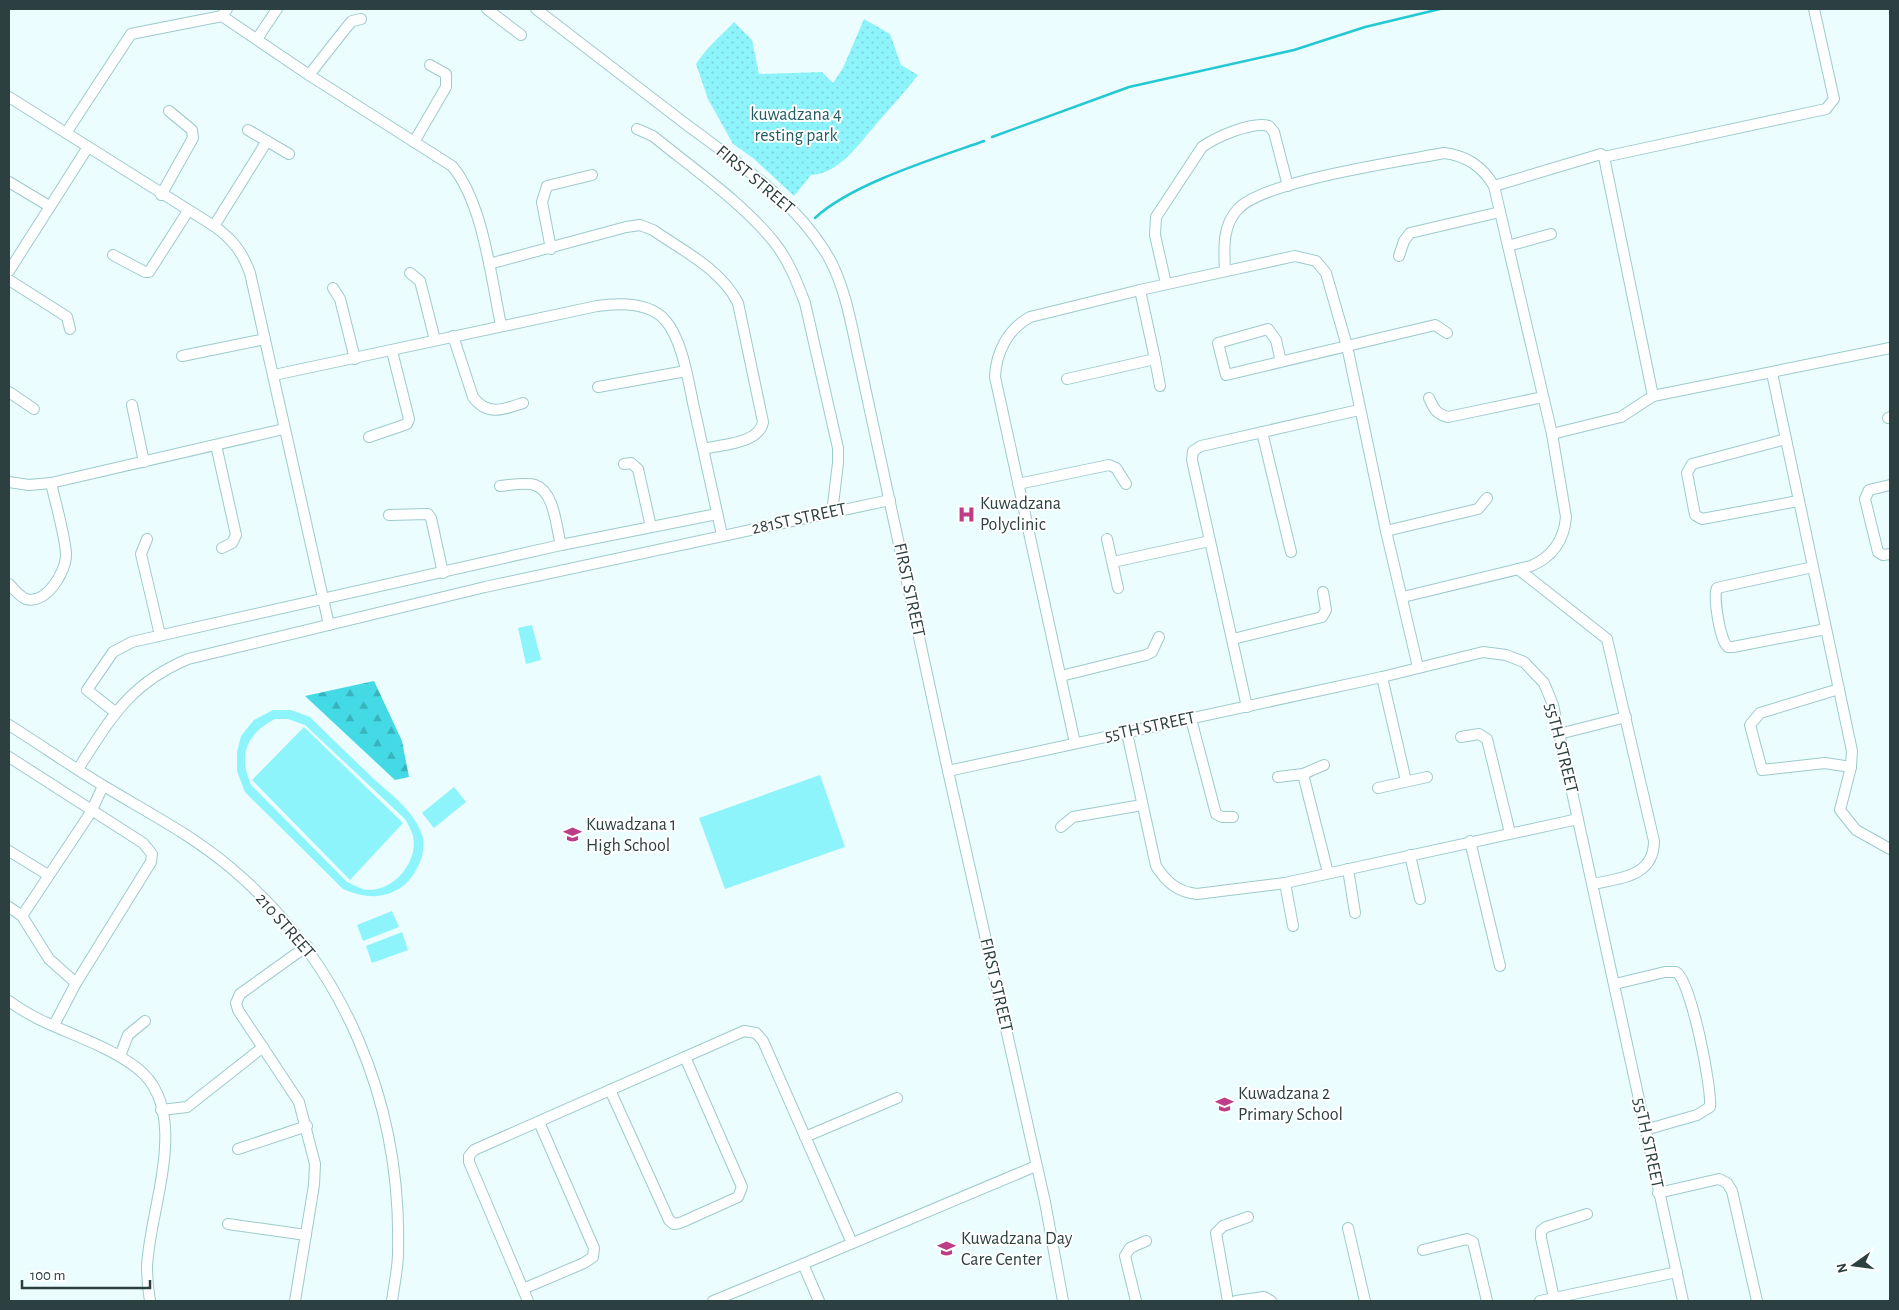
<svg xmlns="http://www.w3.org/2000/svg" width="1899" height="1310" viewBox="0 0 1899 1310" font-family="'Alegreya Sans',sans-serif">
<defs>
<pattern id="forest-firs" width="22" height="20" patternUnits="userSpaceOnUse" patternTransform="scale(1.25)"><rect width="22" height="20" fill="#43dae6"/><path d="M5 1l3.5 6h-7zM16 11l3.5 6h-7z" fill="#38b2bc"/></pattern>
<pattern id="park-dots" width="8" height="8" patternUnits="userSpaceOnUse" patternTransform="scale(1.25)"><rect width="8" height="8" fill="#8ef4fc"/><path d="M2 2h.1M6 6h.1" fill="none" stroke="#7bd2d9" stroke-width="1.8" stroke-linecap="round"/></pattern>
</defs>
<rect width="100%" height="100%" fill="#ebfdff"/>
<!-- forest -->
<polygon fill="url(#forest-firs)" points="374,681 402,741 409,777 395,780 305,696"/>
<!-- park -->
<path fill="url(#park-dots)" d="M864 19 890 34 901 65 918 75C905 92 892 106 878 122 860 142 840 174 811 175L794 196 753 158 733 144 708 99 696 64C706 48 721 36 734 22L752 40 759 74 822 72 833 83 843 68Z"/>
<!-- pitch -->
<g fill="#8ef4fc" fill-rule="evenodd">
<polygon points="532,625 541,660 526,664 518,628"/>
<path d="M273 710H291L310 717C332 739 354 760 376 781 393 796 412 810 421 832 429 849 417 875 403 886 384 900 364 898 343 889L245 792 237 771V752L241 736 254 720ZM275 719H288L305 725 405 819C408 824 412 831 413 836 419 864 390 896 362 889 357 887 352 884 347 882L251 785C238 755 246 734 275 719Z"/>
<polygon points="304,727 403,823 350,880 252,780"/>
<polygon points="820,775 845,847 725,889 699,818"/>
<polygon points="454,787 466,802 434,828 422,813"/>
<polygon points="392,911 399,927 363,941 357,925"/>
<polygon points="402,932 408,950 372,963 366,946"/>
</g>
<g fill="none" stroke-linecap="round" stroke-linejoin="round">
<!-- stream -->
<g stroke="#24c8d3" stroke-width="2.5">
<polyline points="992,137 1129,87 1294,50 1365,27 1440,9"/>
<path d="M815 218C851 184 936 158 984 141"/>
</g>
<defs>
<g id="minor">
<path d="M227 9 222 16 309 75 452 166C483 202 491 278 501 325"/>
<polyline points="487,9 521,35"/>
<path d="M536 9C585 47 634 84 683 122 736 162 795 199 829 258 845 287 851 323 858 355L948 771 1045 1202 1063 1301"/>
<polyline points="257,39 277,9"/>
<polyline points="309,75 346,28 352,21 361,19"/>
<path d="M9 97 214 226C232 239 242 251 250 273L329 625"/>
<path d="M637 129 653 136C692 168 743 203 774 242 788 259 797 282 805 303L838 448V463L832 513"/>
<polyline points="248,130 289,154"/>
<polyline points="66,133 131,34 222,16"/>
<polyline points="414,142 446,87 446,74 430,65"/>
<polyline points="1604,157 1826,109 1834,99 1814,9"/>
<polyline points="9,182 49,206"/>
<polyline points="1494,186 1601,154 1604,157 1653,396"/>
<polyline points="161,195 193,138 192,130 169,111"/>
<polyline points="214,226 267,141"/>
<polyline points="1508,246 1551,234"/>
<polyline points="551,249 542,202 547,186 592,175"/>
<polyline points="113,255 145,272 149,272 188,211"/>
<polyline points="1399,256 1404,241 1410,233 1500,212"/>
<path d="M489 264 626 227 640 225 653 230C683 251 721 269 738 303L763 422C759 444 722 444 704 449"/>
<polyline points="9,271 88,147"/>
<path d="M1225 271C1224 249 1222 226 1238 209 1263 181 1402 161 1444 153 1467 156 1482 166 1494 186L1552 434 1566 517C1564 540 1552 557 1531 566L1403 597"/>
<polyline points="410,273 420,281 435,340"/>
<polyline points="9,280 61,313 67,317 70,329"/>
<path d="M1166 284 1155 235 1156 217 1202 147C1216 137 1252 121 1269 126L1274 132 1288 186"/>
<polyline points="333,288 340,299 355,359"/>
<path d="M453 336 473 397C487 416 503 410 523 403"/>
<polyline points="182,356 265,339"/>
<polyline points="1155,359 1160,386"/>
<path d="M1281 362 1276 340 1268 329 1218 343 1226 375C1295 359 1365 342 1435 325L1447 333"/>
<polyline points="1772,373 1852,751 1851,767 1840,810 1856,830 1890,849"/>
<path d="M274 375 597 306C619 303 649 302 665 320 682 339 688 379 693 403 703 447 712 491 722 535"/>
<polyline points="1067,379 1155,359 1140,290"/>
<polyline points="598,387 686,371"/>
<polyline points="9,392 34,409"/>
<path d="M1429 398C1434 409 1436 414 1448 417L1543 397"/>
<polyline points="132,405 144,462"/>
<polyline points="1888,418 1890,417"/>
<polyline points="1262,432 1291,552"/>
<polyline points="1552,434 1621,417 1653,396 1890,348"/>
<polyline points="369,437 407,424 409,419 392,351"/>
<polyline points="1786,439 1692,464 1687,473 1695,515 1702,519 1798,501"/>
<polyline points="216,445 236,535 232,543 222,548"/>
<polyline points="624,464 631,463 638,469 651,527"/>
<polyline points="9,482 29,485 51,483 284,429"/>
<polyline points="1018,484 1109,465 1116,468 1126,484"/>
<polyline points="1890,485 1869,490 1865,499 1878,552 1883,555 1890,554"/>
<path d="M500 486C510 485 526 482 535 485 555 492 556 528 561 545"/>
<polyline points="389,515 428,514 431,518 443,573"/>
<polyline points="1386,531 1478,509 1487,498"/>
<polyline points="147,539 141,554 160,635"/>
<polyline points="1107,539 1118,588"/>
<polyline points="1113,562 1210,541"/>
<path d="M1813 567 1717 588C1713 597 1720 641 1728 647H1733L1826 629"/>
<path d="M1518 569 1607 639 1654 841C1654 877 1620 878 1593 884"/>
<path d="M9 584C14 589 20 597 26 599 46 605 66 572 66 555 66 539 55 501 51 483"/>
<polyline points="1233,639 1322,617 1326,610 1323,592"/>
<polyline points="1061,676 1146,655 1152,652 1159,637"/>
<polyline points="1382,677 1406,781"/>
<polyline points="1839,689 1760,713 1750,725 1762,770 1825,763 1851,767"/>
<polyline points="1247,707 1192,460 1193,451 1201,446 1359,410"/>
<polyline points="115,712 87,690 113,652 132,642 561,545 717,514"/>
<polyline points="1191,719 1216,814 1222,817 1233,817"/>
<path d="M9 725C41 745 72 767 104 786 147 812 192 835 231 868 345 964 402 1104 398 1253 398 1269 394 1285 392 1301"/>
<path d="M1127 733 1156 866C1167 883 1178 892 1197 894L1285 883 1578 819"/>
<polyline points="1559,734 1626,717"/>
<polyline points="1461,737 1479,734 1487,739 1510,833"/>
<path d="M1075 743 995 377C996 352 1008 329 1030 317L1140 290 1295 256 1316 261 1326 273 1347 346 1386 531 1418 667"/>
<polyline points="9,757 143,843 152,854 151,862 76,983 54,1025"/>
<path d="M78 769C111 718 129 684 188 659L485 587 890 500"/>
<polyline points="948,771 1382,677 1483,652 1506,655 1524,662 1544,683 1553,705 1683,1301"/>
<polyline points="1303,774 1328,873"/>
<polyline points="1278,777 1303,774 1324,765"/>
<polyline points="1378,788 1427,777"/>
<polyline points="1061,827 1073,817 1142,805"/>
<polyline points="1470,841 1500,966"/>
<polyline points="9,851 48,875"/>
<polyline points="1410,855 1420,899"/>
<polyline points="1348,869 1355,913"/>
<polyline points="1285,883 1293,926"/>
<polyline points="9,907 22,916 91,812 103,786"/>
<polyline points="22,916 49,959 76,983"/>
<path d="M1615 984 1665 972H1676C1691 980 1712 1088 1710 1107L1697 1115 1645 1130"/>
<path d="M9 1001C47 1030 98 1038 137 1068 193 1111 149 1209 147 1267 147 1279 148 1290 150 1301"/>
<polyline points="120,1056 128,1035 145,1021"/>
<polyline points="610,1090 669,1220 674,1224 680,1223 738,1197 742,1187 685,1057"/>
<polyline points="161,1110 187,1107 263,1047"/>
<polyline points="805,1137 897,1098"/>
<polyline points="238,1149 307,1126"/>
<polyline points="1658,1193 1719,1179 1727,1183 1732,1191 1757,1301"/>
<polyline points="228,1224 306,1235"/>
<polyline points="1348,1228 1365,1301"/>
<polyline points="1423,1250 1467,1239 1473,1242 1487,1301"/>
<polyline points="523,1289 584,1263 593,1257 594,1248 539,1122"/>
<polyline points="1554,1298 1541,1238 1541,1231 1546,1227 1587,1214"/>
<polyline points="295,1301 314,1185 315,1164 299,1102 238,1010 236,1003 240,994 307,946"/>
<polyline points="528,1301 469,1162 469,1156 474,1150 744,1031 756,1033 763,1041 852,1243"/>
<polyline points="713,1301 803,1264"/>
<polyline points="819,1301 803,1264 1036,1166"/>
<polyline points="1136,1301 1125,1256 1130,1248 1146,1241"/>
<polyline points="1228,1301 1216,1233 1223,1226 1248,1217"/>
<polyline points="1236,1301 1264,1297 1271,1301"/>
<polyline points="1540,1301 1677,1272"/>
</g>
</defs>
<!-- minor casing -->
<use href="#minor" stroke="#9dcacd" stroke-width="12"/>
<!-- minor -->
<use href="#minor" stroke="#fff" stroke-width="10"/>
</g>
<!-- icons -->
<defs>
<symbol id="hospital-bare" viewBox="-9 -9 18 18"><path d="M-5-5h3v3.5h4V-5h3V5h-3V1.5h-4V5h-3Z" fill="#be3d87" stroke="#fff" stroke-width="2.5" paint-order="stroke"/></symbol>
<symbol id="school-bare" viewBox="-9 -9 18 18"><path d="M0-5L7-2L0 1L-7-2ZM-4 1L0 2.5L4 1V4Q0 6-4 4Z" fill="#be3d87" stroke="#fff" stroke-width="2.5" paint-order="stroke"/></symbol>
</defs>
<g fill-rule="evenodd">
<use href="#hospital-bare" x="954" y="502" width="25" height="25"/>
<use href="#school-bare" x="560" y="822" width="25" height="25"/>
<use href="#school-bare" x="1212" y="1092" width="25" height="25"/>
<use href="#school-bare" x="934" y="1236" width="25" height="25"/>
</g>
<g text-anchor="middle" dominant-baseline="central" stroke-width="4" stroke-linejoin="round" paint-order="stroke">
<!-- park labels -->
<g font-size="18" fill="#205d62" stroke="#fff">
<text x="796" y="115">kuwadzana 4<tspan x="796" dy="21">resting park</tspan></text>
</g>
<!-- street labels -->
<g font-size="18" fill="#2d4041" stroke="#fff">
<text transform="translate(755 180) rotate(40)">FIRST STREET</text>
<text transform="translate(799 519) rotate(-12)">281ST STREET</text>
<text transform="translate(909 590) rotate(78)">FIRST STREET</text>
<text transform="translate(1150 727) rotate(-12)">55TH STREET</text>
<text transform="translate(1561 748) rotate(76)">55TH STREET</text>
<text transform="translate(285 926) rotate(49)">210 STREET</text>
<text transform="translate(996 985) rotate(77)">FIRST STREET</text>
<text transform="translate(1648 1143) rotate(78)">55TH STREET</text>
</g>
<!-- poi labels -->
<g font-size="18" fill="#2d4041" stroke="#fff" text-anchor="start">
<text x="980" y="504">Kuwadzana<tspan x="980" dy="21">Polyclinic</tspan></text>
<text x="586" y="825">Kuwadzana 1<tspan x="586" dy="21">High School</tspan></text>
<text x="1238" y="1094">Kuwadzana 2<tspan x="1238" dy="21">Primary School</tspan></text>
<text x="961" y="1239">Kuwadzana Day<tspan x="961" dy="21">Care Center</tspan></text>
</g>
</g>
<!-- border -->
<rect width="1899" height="1310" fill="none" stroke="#2d4041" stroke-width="20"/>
<!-- north arrow -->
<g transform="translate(1854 1265) rotate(256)" stroke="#ffffff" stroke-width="4" paint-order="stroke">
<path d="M0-4L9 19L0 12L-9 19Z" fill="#2d4041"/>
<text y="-8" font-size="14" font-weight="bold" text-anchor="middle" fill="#2d4041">N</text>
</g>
<!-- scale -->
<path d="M22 1280v8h128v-8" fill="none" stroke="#2d4041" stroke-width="2.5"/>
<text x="30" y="1280" font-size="15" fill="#2d4041" stroke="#ffffff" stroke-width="4" paint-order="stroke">100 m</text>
</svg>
